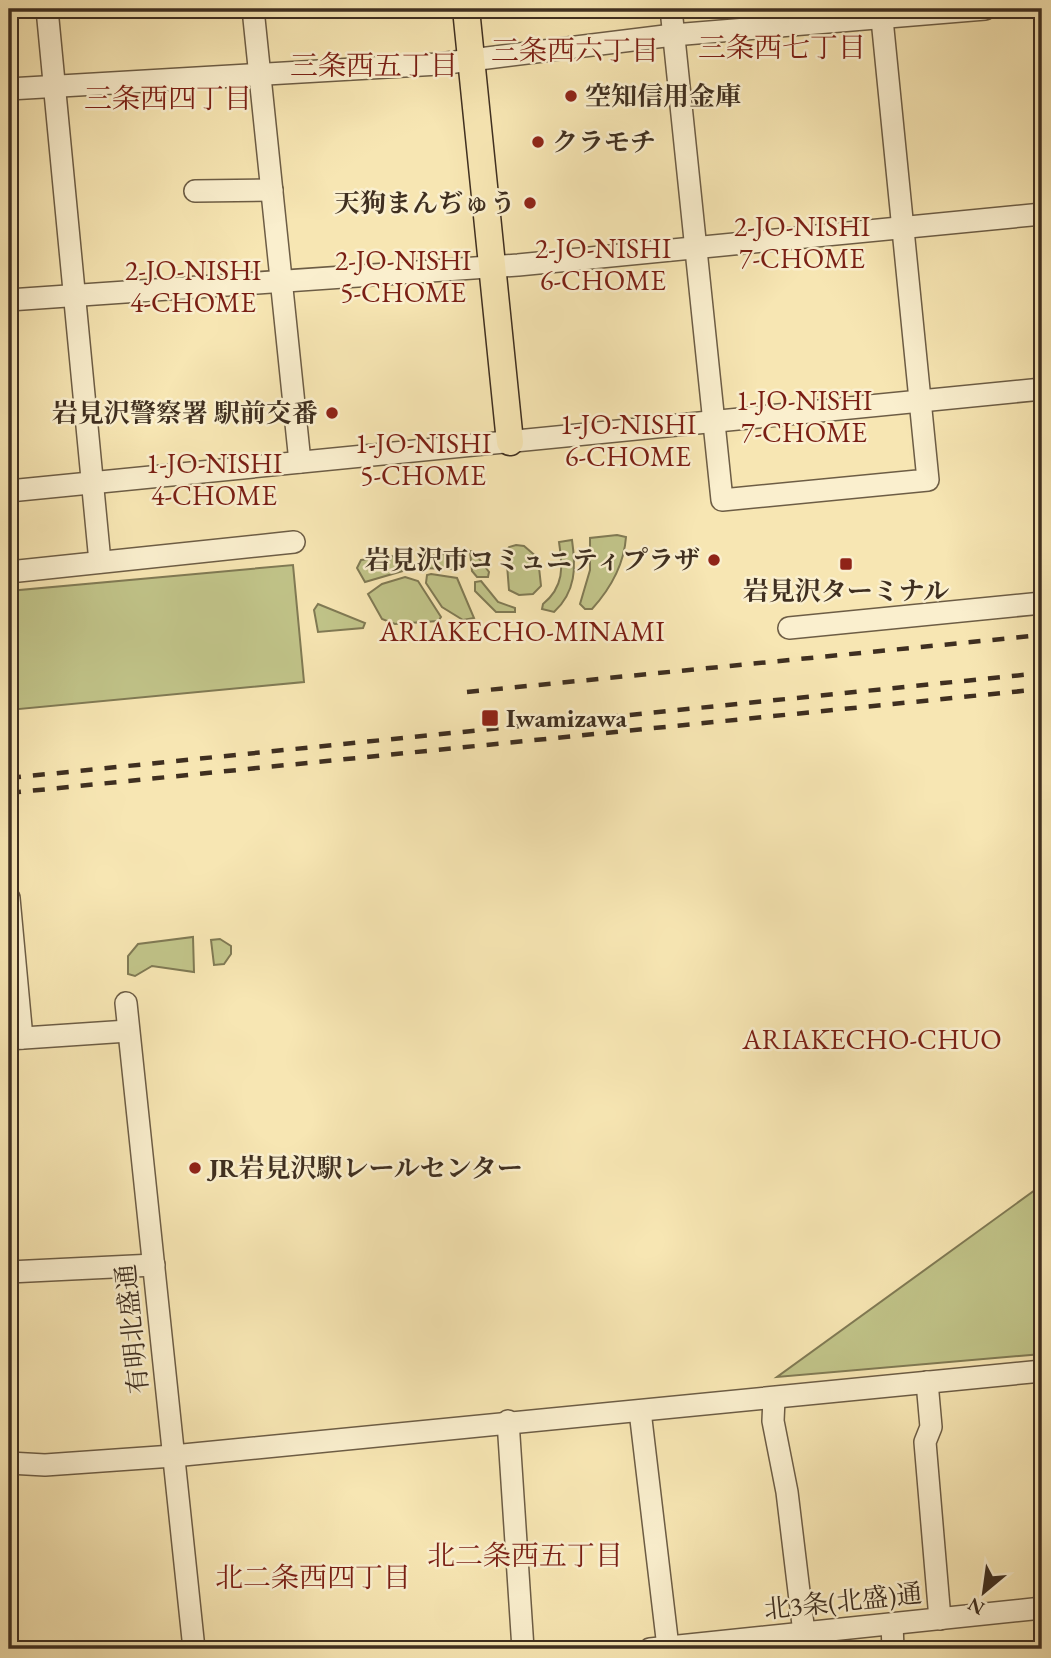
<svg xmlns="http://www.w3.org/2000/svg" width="1051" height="1658" viewBox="0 0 1051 1658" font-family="'EB Garamond','Noto Serif JP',serif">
<rect width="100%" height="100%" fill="#f7e6b3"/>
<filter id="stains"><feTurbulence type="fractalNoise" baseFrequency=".00286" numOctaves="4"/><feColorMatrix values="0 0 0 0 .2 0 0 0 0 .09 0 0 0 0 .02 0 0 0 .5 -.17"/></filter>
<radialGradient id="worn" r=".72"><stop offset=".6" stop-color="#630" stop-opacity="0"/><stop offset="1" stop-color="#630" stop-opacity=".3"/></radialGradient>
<!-- green -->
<g fill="#c1c489" stroke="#807a54" stroke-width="2">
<path d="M617 535 626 537C624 565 611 588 592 609H585L580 604 590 570V538Z"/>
<path d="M572 540C576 567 576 592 554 612L542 609 543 604C564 587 563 567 559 542Z"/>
<polygon points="516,545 524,546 538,558 541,586 533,594 519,595 509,590 506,552 509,547"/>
<polygon points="470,551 474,552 489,572 488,577 477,577 472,571"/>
<polygon points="452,553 453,569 420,568 421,557"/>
<polygon points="403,555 411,559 413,568 365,582 357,568 361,560"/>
<polygon points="293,565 304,682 9,710 9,591"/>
<polygon points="431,574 457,578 474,618 463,620 442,607 426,583 427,575"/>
<polygon points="405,577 418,581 441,617 438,621 395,624 382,619 368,594 382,584"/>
<polygon points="481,581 498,602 515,608 515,612 496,612 475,591 475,582"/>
<polygon points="318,604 365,623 363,628 318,632 314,610"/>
<polygon points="193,937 194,972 152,966 135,976 128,974 128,956 138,944"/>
<polygon points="220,939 231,946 231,954 224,964 214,965 211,940"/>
<polygon points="1042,1185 1042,1354 777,1377"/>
</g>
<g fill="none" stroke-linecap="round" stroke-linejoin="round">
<defs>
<g id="minor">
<polyline points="47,9 100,562"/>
<polyline points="253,9 300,462"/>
<polyline points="671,9 722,500 928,480 881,9"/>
<polyline points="9,89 439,64 673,35 985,9"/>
<polyline points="195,191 272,190"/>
<polyline points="9,300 518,265 1042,214"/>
<polyline points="9,491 1042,389"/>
<polyline points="9,572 294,542"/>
<polyline points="789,628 1042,603"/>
<polyline points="9,898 22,1038"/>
<polyline points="126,1003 194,1649"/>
<polyline points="9,1039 128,1031"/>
<polyline points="9,1272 154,1265"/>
<polyline points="927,1382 931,1427 925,1442 940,1619"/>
<polyline points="774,1398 773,1421 787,1492 804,1633"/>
<polyline points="640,1411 668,1647"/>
<polyline points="508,1421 523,1649"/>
<polyline points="9,1463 45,1465 173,1456 1042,1371"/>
<polyline points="892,1624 893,1649"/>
<polyline points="650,1649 1042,1608"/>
</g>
<polyline id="major" points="466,9 510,442"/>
</defs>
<!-- minor casing -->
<use href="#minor" stroke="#6d5d45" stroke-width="24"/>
<!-- major casing -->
<use href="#major" stroke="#3f2f20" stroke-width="29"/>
<!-- minor -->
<use href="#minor" stroke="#faefce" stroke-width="21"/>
<!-- major -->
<use href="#major" stroke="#f7e6b3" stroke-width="26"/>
<!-- rail -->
<g stroke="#3f2f20" stroke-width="4.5" stroke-dasharray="12 12" stroke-linecap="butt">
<polyline points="467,692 1042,635"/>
<polyline points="9,778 1042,673"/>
<polyline points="9,793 1042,689"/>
</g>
</g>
<!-- markers -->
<g fill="#8f2418" stroke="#faefce" stroke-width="2.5">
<circle cx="571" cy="96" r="7"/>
<circle cx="538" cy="142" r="7"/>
<circle cx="530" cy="203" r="7"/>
<circle cx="332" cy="413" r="7"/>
<circle cx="714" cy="560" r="7"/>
<rect x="839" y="557" width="14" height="14" rx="3.5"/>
<rect x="481" y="709" width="18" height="18" rx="3.5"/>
<circle cx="195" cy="1168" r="7"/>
</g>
<g text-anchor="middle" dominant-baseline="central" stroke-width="5" stroke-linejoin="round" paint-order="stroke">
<!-- poi labels -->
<g font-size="26" font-weight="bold" fill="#3f2f20" stroke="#faefce" text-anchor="start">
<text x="585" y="96">空知信用金庫</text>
<text x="552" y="142">クラモチ</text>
<text x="516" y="203" text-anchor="end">天狗まんぢゅう</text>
<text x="318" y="413" text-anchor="end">岩見沢警察署 駅前交番</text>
<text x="700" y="560" text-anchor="end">岩見沢市コミュニティプラザ</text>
<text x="846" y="591" text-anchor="middle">岩見沢ターミナル</text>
<text x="506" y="718">Iwamizawa</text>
<text x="209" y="1168">JR岩見沢駅レールセンター</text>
</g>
<!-- street labels -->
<g font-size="26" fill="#3f2f20" stroke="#faefce">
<text transform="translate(132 1329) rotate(-96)">有明北盛通</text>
<text transform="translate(843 1601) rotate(-6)">北3条(北盛)通</text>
</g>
<!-- neighbourhood labels -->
<g font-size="28" fill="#7a1f14" stroke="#faefce">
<text x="782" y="47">三条西七丁目</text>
<text x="575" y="50">三条西六丁目</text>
<text x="374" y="65">三条西五丁目</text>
<text x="168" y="98">三条西四丁目</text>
<text x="802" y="226">2-JO-NISHI<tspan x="802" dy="32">7-CHOME</tspan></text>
<text x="603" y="248">2-JO-NISHI<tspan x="603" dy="32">6-CHOME</tspan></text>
<text x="403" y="260">2-JO-NISHI<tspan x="403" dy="32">5-CHOME</tspan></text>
<text x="193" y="270">2-JO-NISHI<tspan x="193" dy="32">4-CHOME</tspan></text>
<text x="804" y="400">1-JO-NISHI<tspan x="804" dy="32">7-CHOME</tspan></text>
<text x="628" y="424">1-JO-NISHI<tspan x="628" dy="32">6-CHOME</tspan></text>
<text x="423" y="443">1-JO-NISHI<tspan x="423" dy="32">5-CHOME</tspan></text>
<text x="214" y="463">1-JO-NISHI<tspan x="214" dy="32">4-CHOME</tspan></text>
<text x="522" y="631">ARIAKECHO-MINAMI</text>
<text x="872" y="1039">ARIAKECHO-CHUO</text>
<text x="525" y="1555">北二条西五丁目</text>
<text x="313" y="1577">北二条西四丁目</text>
</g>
</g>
<!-- margin -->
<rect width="1051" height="1658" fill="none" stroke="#f7e6b3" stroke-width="35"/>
<rect x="10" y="10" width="1030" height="1637" fill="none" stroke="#3f2f20" stroke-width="3.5"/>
<rect x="18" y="18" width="1016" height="1623" fill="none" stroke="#3f2f20" stroke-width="2"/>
<!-- north arrow -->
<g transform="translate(984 1592) rotate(209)" stroke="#faefce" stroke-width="5" paint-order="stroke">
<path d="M0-5L12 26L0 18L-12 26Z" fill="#3f2f20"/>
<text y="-10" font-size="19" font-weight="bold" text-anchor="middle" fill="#3f2f20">N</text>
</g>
<rect width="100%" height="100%" filter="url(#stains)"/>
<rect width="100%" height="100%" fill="url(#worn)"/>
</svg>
